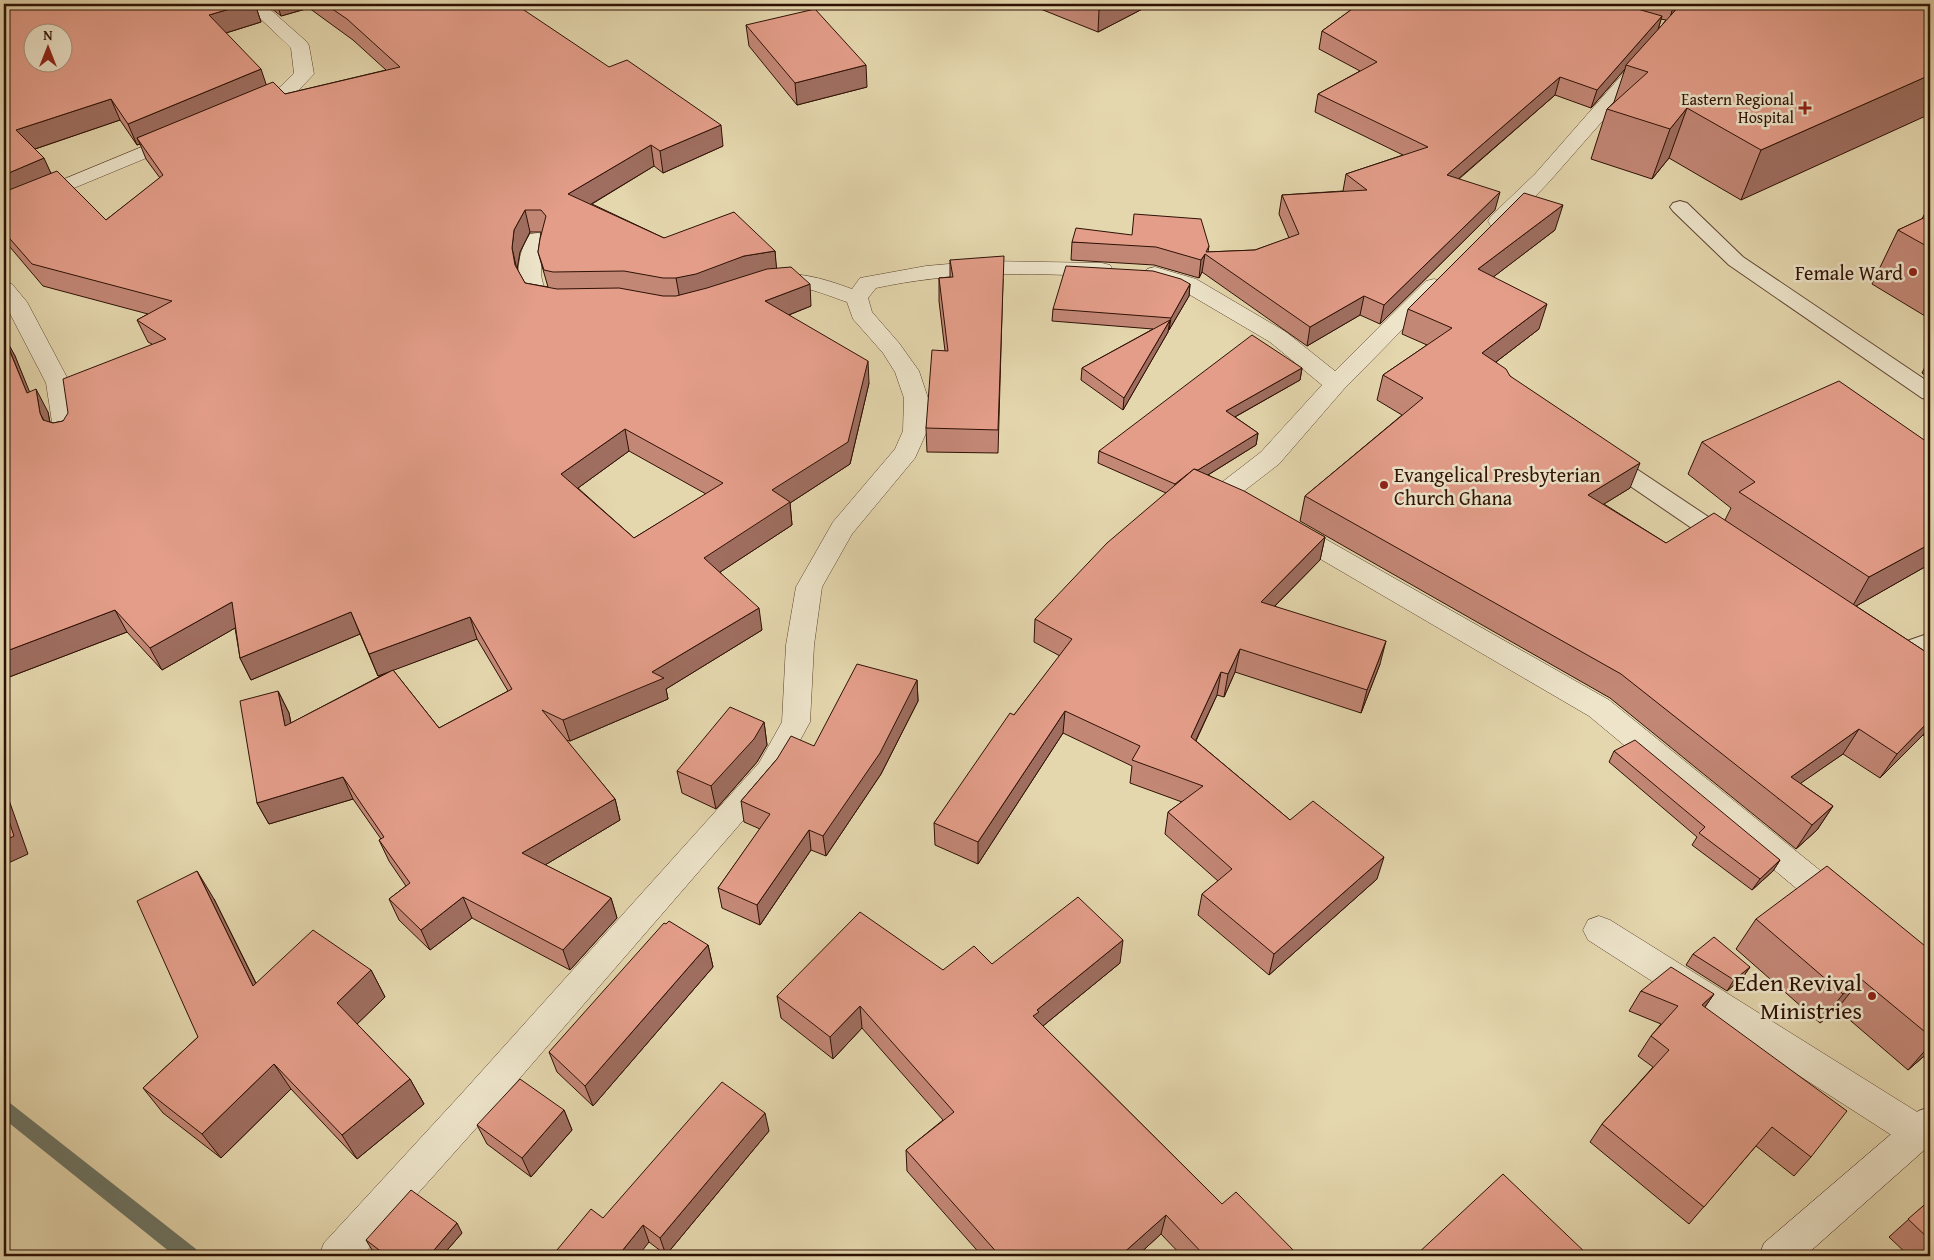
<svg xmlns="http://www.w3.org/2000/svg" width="1934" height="1260" viewBox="0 0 1934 1260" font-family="'Gentium Book Plus',serif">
<rect width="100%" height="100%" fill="#e4d6ad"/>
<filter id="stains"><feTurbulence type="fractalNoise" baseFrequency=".004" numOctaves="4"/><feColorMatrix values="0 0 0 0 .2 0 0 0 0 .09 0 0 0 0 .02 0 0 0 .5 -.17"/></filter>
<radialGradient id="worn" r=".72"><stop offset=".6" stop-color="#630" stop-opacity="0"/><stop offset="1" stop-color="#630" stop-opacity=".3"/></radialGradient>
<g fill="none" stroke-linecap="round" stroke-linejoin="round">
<!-- stream -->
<polygon fill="#6c7667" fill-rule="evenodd" points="4,1101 10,1103 196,1249 198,1256 175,1256 4,1119"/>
<defs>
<g id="lane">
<polygon points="1680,201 1687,203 1743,257 1930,383 1930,400 1922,398 1729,265 1673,211 1670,207 1673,203"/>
<polygon points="1606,451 1614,454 1734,534 1738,540 1734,546 1726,548 1718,546 1598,464 1595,459 1598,454"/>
<polygon points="1930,633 1930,652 1909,661 1878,654 1874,647 1878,640 1887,638 1907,641"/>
</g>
<g id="street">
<polygon points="245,4 264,4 307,42 309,46 314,74 294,95 250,114 243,112 240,108 243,104 280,87 294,73 291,48"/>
<polygon points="1642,58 1649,60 1651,64 1649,68 1549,182 1507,226 1499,227 1491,226 1488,221 1491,216 1535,174 1635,60"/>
<polygon points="178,132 185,134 188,138 185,142 4,217 4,204"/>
<path d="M538 233 546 234 549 239C542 259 536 275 548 294L567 299 570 304 567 309 559 311 532 304C516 281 514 259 530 234Z"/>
<path d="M984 261 1102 263 1110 265 1113 270 1110 275 1102 277C1026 272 950 272 876 288L868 298 872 312 899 343 919 371 928 398 927 431 915 458 852 534 822 587 814 645 810 722 779 779 487 1116 362 1256H319L324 1243 463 1092 759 763 782 722 786 645 796 587 833 522 895 449 903 431 904 398 895 372 883 353 853 319 847 302C829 296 812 288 793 287 782 286 772 289 761 287L758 282 761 277C793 269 822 278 852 289L860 278 926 266Z"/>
<path d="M1155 267 1196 279 1286 332 1335 371 1426 281 1434 279 1442 281 1445 286 1344 389 1279 464 1244 491 1258 500 1262 506 1258 512C1243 517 1222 506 1213 492L1217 486 1261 452 1322 385 1270 342 1180 289 1147 279 1144 274 1147 269Z"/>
<polygon points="4,282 12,284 27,302 70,383 78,435 75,441 66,443 57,441 54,435 46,383 4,302"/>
<polygon points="1290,521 1299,524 1609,700 1848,893 1853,903 1848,913 1837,917 1826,913 1589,716 1281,536 1277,530 1281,524"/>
<polygon points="1599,916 1610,920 1930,1120 1930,1145 1919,1150 1907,1145 1588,940 1583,930 1588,920"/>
</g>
<polygon id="secondary" points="1930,1107 1930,1145 1805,1256 1759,1256 1764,1243 1918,1111"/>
</defs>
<!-- lane casing -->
<use href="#lane" stroke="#5c422e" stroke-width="2"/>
<!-- street casing -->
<use href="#street" stroke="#5c422e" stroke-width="1"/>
<!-- secondary casing -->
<use href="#secondary" stroke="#2e1104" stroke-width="1"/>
<!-- lane -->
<use href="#lane" fill="#ede4ca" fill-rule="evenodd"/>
<!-- street -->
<use href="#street" fill="#ede4ca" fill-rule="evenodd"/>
<!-- secondary -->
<use href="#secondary" fill="#ede4ca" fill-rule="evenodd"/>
</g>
<!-- wall -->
<g fill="#c38776" stroke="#2e1104" fill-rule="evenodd">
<path d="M4 4H255L261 22 226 33 266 85 285 94 386 70 353 40 309 8 281 16 266 4H447L723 146 663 173 654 166 592 204 664 238 775 251 776 268 811 306 789 315 869 383 850 464 790 503 792 525 720 572 762 630 666 689 668 699 570 741 566 740 615 799 620 820 545 865 611 898 617 918 570 970 472 918 430 950 399 920 389 899 406 886 389 861 379 840 381 839 353 799 269 824 257 803 278 691 289 713 291 723 388 672 378 676 360 634 251 680 240 658 235 628 162 670 127 632 4 679V336L15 356 29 392 48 412 50 422 53 423 63 421 152 344 148 342 137 320 148 314 43 286 4 240ZM120 120 137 145 140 144 146 159 160 178 106 220 51 173 35 149ZM530 232H541L538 252 548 287 525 283 517 269 520 252ZM629 451 706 494 634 538 578 488ZM477 639 508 691 439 728 393 670Z"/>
<polygon points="1028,4 1152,4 1098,32"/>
<path d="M1359 4H1677L1674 11 1930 4 1741 200 1669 158 1652 179 1591 159 1607 109 1614 102 1625 69 1591 108 1555 95 1459 179 1495 210 1380 324 1360 315 1307 346 1202 272 1199 278 1154 265 1071 260 1072 242 1209 246 1208 252 1255 250 1289 238 1279 214 1282 195 1343 191 1346 174 1403 155 1315 112 1318 94 1360 71 1319 49 1322 31ZM1661 19 1666 20 1658 30Z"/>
<polygon points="746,25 867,87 797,105 749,46"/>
<polygon points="1930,203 1930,319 1872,284 1898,230 1922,219"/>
<polygon points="1555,230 1493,277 1539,329 1496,362 1510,376 1630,488 1604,504 1666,543 1725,520 1731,508 1688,474 1702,442 1930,444 1930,564 1856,606 1929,654 1930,654 1930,741 1923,735 1880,778 1843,754 1800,783 1833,806 1817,830 1796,849 1610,698 1300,521 1305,496 1402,415 1377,400 1383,375 1427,345 1402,334 1408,309"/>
<polygon points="950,260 1003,279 998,453 927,452 926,428 945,351 939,301 939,278 950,277"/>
<polygon points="1190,284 1189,296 1169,330 1168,330 1168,332 1123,410 1081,380 1082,368 1153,329 1052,321 1053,309"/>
<polygon points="1930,357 1930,379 1922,373"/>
<polygon points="1302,368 1300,380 1235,417 1258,433 1256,445 1208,475 1325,537 1320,560 1275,606 1380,664 1361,713 1235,672 1224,697 1217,695 1196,741 1290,820 1377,879 1269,975 1198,915 1202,894 1218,881 1165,834 1168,812 1182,802 1130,783 1132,766 1063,733 978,864 935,845 934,823 1014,715 1060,656 1034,642 1035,619 1166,493 1098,463 1099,451"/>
<polygon points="917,680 918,701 881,774 826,856 811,850 760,925 722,908 718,888 760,829 744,822 741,801 777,759 814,746"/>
<polygon points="764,722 767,745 757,762 716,809 682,793 677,771"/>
<polygon points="1614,751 1780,860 1773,871 1752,890 1692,845 1697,837 1609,762"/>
<polygon points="214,899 256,983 371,970 385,997 357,1024 410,1079 424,1104 357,1159 291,1089 221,1158 163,1113 143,1088 198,1037"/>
<polygon points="1756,919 1930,950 1930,1051 1908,1070 1837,1009 1820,1023 1736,949"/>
<polygon points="708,945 713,967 593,1106 557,1072 549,1052"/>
<polygon points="1693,954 1750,967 1743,977 1727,991 1686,965"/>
<polygon points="1120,963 1043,1026 1222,1204 1299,1256 1182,1256 1161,1234 1137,1256 982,1256 907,1171 906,1150 943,1120 862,1028 833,1059 781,1018 777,996 943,970 992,964"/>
<polygon points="1641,991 1714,994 1705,1007 1811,1157 1794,1176 1756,1146 1689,1224 1590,1142 1602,1124 1653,1067 1638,1056 1651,1036 1661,1024 1629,1011"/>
<polygon points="564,1110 572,1130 531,1177 487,1144 477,1125"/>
<polygon points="769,1131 666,1255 649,1242 603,1218"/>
<polygon points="1930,1200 1930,1256 1909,1256 1889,1237"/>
<polygon points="462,1233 442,1256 381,1256 372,1250 366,1240"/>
</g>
<!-- shaded-wall -->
<g fill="#9f6e60" stroke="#2e1104">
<polygon points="247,4 255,4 261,22 216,36 209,15"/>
<polygon points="277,4 307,4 309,8 281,16"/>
<polygon points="1112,4 1152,4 1098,32 1099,10"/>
<polygon points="1674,4 1677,4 1672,18 1669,21"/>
<polygon points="1662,16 1657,33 1626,65 1625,69 1591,108 1597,90"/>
<polygon points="866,65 867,87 797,105 795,83"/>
<polygon points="261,69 268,90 137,138 140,144 137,145 128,124"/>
<polygon points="1930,75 1930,114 1741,200 1761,150"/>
<polygon points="1560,77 1555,95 1442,193 1447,175"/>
<polygon points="111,99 120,120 26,152 16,130"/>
<polygon points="1687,108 1669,158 1652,179 1670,129"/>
<polygon points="721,125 723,146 663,173 660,151"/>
<polygon points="651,145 654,166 573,215 568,194"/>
<polygon points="44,158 54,180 4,201 4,175"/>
<polygon points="1500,192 1495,210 1380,324 1384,305"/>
<polygon points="1563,205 1555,230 1471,294 1478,269"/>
<polygon points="525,210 530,232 520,252 517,270 521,287 512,248 514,230"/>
<polygon points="775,251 777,273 680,300 676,278 744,256"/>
<polygon points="1205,254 1202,272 1199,278 1201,260"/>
<polygon points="810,284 811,306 768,323 765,301"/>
<polygon points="1190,284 1189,296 1169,330 1171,318"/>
<polygon points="1364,296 1360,315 1307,346 1310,327"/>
<polygon points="1547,304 1539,329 1475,378 1482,353"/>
<polygon points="1170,320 1168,332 1123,410 1124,398"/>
<polygon points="4,336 15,356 39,415 27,393"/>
<polygon points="868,361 869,383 850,464 790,503 792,525 708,580 704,558 772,490"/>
<polygon points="1302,368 1300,380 1224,423 1226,411"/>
<polygon points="36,389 48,412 52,435 40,413"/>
<polygon points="625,429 629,451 567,496 561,474"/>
<polygon points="1258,433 1256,445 1174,496 1175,484"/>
<polygon points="1640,463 1630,488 1578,520 1588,495"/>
<polygon points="1325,537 1320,560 1256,625 1261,602"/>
<polygon points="1930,544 1930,564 1851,609 1869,577"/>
<polygon points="232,602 242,624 162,670 150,648"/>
<polygon points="759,608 762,630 666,689 668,699 570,741 563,720 652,672"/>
<polygon points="115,610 127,632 4,679 4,652"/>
<polygon points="351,612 360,634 251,680 240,658"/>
<polygon points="470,617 477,639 378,676 369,654"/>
<polygon points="1386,641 1380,664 1361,713 1367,690"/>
<polygon points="1240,649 1235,672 1224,697 1228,674"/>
<polygon points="1221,672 1217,695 1187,759 1191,737"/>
<polygon points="917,680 918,701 881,774 826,856 823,836"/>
<polygon points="278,691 289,713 295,748 285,726"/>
<polygon points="1065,711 1063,733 978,864 978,842"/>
<polygon points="1930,720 1930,725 1923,735 1880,778 1897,754"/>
<polygon points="764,722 767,745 757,762 716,809 711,786"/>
<polygon points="1859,729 1843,754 1778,799 1791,777"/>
<polygon points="343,777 353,799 269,824 257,803"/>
<polygon points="4,786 28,854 4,865"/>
<polygon points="615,799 620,820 530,874 522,853"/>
<polygon points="1833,806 1817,830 1796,849 1812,825"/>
<polygon points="809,830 811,850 760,925 757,905"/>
<polygon points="1384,857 1377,879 1269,975 1274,954"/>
<polygon points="1780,860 1773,871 1752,890 1760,879"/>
<polygon points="197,871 214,899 270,1012 253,986"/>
<polygon points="463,897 472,918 430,950 421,930"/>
<polygon points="611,898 617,918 570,970 563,950"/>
<polygon points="1123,940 1120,963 1038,1030 1033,1016 1037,1010"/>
<polygon points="708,945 713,967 593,1106 585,1086"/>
<polygon points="1750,967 1743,977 1727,991 1734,980"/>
<polygon points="371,970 385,997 352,1029 337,1003"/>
<polygon points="1861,979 1837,1009 1820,1023 1843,994"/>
<polygon points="1714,994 1700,1014 1702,1005"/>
<polygon points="860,1006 862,1028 833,1059 830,1037"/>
<polygon points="1930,1045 1930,1051 1908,1070"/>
<polygon points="274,1064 291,1089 221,1158 202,1134"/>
<polygon points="410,1079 424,1104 357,1159 342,1135"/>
<polygon points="564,1110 572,1130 531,1177 522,1158"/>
<polygon points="765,1113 769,1131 666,1255 660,1238"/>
<polygon points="1166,1215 1161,1234 1137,1256 1120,1256"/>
<polygon points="457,1223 462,1233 442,1256 429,1256"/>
<polygon points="643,1225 649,1242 638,1256 618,1256"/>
</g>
<!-- building -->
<g fill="#e39d89" stroke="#2e1104" fill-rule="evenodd">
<path d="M4 4H247L209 15 261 69 128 124 111 99 16 130 44 158 4 175ZM32 32H62V62H32Z"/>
<path d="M325 4H447L450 6 456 4H515L609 67 627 60 721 125 660 151 651 145 568 194 664 238 734 212 775 251 744 256 696 274 676 278H663L624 271 553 272 544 270 538 252 540 239 546 216 541 210H525L514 230 512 248 515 265 525 283 557 289 619 288 663 296H676L707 288 767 269 791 267 810 284 765 301 868 361 848 442 772 490 790 502 704 558 759 608 652 672 664 678 563 720 542 710 615 799 522 853 611 898 563 950 463 897 421 930 389 899 410 883 379 840 384 837 343 777 257 803 240 701 278 691 285 726 393 670 439 728 512 689 470 617 369 654 351 612 240 658 232 602 150 648 115 610 4 652V337L27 393 36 389 40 413 43 420 53 423 63 421 68 413 63 379 166 339 137 320 172 301 32 264 4 232V192L57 171 106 220 163 175 137 138 273 82 285 94 400 67 347 19ZM625 429 723 483 634 538 561 474Z"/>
<polygon points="1082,4 1112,4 1099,10"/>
<polygon points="1359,4 1620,4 1662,16 1597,90 1560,77 1447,175 1500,192 1384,305 1364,296 1310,327 1205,254 1201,260 1156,247 1072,242 1076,228 1132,235 1134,214 1201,219 1209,246 1206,252 1255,250 1299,234 1282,195 1367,190 1346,174 1428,147 1318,94 1377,62 1322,31"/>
<polygon points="1681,4 1930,4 1930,75 1761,150 1687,108 1670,129 1607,109 1648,72 1626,65"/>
<polygon points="815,9 866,65 795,83 746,25"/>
<polygon points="1524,193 1563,205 1478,269 1547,304 1482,353 1506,369 1510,376 1640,463 1588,495 1666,543 1714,513 1929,654 1930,654 1930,720 1897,754 1859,729 1791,777 1833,806 1812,825 1621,674 1305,496 1423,398 1383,375 1452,328 1408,309"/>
<polygon points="1930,215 1930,248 1898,230"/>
<polygon points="1004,256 998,430 926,428 932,350 948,351 939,278 953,277 950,260"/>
<polygon points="1066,266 1153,271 1181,279 1190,284 1171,318 1053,309"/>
<polygon points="1170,320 1124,398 1082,368"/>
<polygon points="1252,335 1302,368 1226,411 1258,433 1198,470 1194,469 1175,484 1099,451"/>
<polygon points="1839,381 1930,444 1930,544 1869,577 1739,492 1755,482 1702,442"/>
<polygon points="1194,469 1244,491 1325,537 1261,602 1386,641 1367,690 1240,649 1228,674 1221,672 1191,737 1290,820 1313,801 1384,857 1274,954 1202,894 1232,869 1168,812 1203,786 1132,760 1140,746 1065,711 978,842 934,823 1010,713 1014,715 1072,639 1035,619 1107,543"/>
<polygon points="857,664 917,680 880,753 823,836 809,830 757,905 718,888 770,814 741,801 777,759 791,736 814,746"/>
<polygon points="730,707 764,722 754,739 711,786 677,771"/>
<polygon points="1635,740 1780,860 1760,879 1699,833 1705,827 1614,751"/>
<polygon points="4,806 14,836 4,841"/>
<polygon points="1827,866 1930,950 1930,1036 1861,979 1843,994 1756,919"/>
<polygon points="197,871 253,986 313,930 371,970 337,1003 410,1079 342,1135 274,1064 202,1134 143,1088 198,1037 137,901"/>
<polygon points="1078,897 1123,940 1037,1010 1039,1012 1033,1016 1222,1204 1236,1192 1299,1256 1205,1256 1166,1215 1120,1256 1000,1256 906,1150 954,1112 860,1006 830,1037 777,996 860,912 943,970 974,946 992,964"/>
<polygon points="669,921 708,945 585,1086 549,1052 664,923 666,924"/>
<polygon points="1714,937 1750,967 1734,980 1693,954"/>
<polygon points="1671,967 1714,994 1702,1005 1847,1111 1811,1157 1772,1127 1704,1207 1602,1124 1669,1050 1651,1036 1678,1006 1641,991"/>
<polygon points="520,1079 564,1110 522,1158 477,1125"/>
<polygon points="722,1082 765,1113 660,1238 643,1225 618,1256 552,1256 591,1209 603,1218"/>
<polygon points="1503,1174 1589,1256 1415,1256"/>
<polygon points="411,1190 457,1223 429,1256 387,1256 366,1240"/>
<polygon points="1930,1200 1930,1240 1908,1219"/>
</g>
<!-- markers -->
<g fill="#8f2418" stroke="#ede4ca" stroke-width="2">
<path d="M1802.5 100.5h5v5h5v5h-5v5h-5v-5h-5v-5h5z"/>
<circle cx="1913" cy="272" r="5"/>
<circle cx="1384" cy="485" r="5"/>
<circle cx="1872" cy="996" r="5"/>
</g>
<g text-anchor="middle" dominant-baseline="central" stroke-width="5" stroke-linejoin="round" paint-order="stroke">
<!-- far-poi labels -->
<g font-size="16" fill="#2e1104" stroke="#ede4ca" text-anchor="end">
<text x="1794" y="99">Eastern Regional<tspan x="1794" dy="18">Hospital</tspan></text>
</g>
<!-- poi labels -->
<g font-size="20" fill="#2e1104" stroke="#ede4ca" text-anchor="end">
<text x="1903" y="272">Female Ward</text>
<text x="1394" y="474" text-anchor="start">Evangelical Presbyterian<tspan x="1394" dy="23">Church Ghana</tspan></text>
</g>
<!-- near-poi labels -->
<g font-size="24" fill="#2e1104" stroke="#ede4ca" text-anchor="end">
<text x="1862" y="982">Eden Revival<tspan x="1862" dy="28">Ministries</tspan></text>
</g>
</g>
<!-- margin -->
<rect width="1934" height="1260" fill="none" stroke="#e4d6ad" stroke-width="20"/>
<rect x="5" y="5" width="1924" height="1250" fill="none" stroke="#2e1104" stroke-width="2.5"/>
<rect x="10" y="10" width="1914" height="1240" fill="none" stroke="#2e1104"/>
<!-- north arrow -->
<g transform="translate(48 48)"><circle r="24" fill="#ede4ca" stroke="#a1907b"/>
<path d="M0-4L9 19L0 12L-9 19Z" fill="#8f2418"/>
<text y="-8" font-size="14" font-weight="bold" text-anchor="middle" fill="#2e1104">N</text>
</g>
<rect width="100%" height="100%" filter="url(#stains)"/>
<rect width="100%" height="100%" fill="url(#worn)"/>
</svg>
